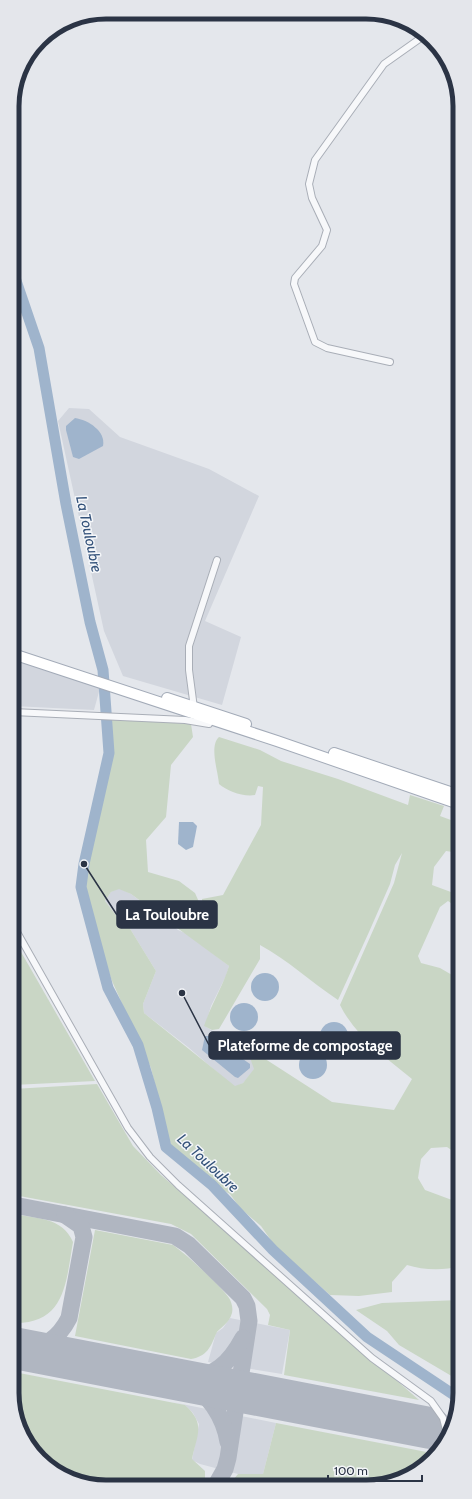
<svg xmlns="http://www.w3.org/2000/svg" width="472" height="1499" viewBox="0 0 472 1499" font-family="Cabin,sans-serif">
<rect width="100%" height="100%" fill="#e4e7ec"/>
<!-- built -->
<g fill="#d2d6de">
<polygon points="69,408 89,409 120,437 209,469 259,496 205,621 241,637 222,705 123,676 104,631 58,421"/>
<polygon points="13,660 100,688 94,710 13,706"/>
<polygon points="119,888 131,894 178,930 187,934 229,966 226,976 211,1006 205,1026 249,1055 255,1069 243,1083 235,1087 225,1079 188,1047 144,1013 143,1004 156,971 129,927 122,923 105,901 111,892"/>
<polygon points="230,1318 290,1330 282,1374 208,1362 216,1333 223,1328"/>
<polygon points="172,1402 276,1423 263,1474 238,1474 200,1464 192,1460 199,1424 193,1413 185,1405"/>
</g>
<!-- green -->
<g fill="#c9d6c5" fill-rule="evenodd">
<path d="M109 719 191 724 193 737 171 765 166 817 146 840 148 872 179 881 195 893 203 911 202 899 223 895 261 825 263 787 258 786 255 795C243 797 227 791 219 784 218 771 209 746 219 737L260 750 281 761 338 779 408 805 410 795 444 806 440 816 459 823V853L446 851 434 867 432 885 459 895V938L452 934 458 908 448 901 440 907 418 956 421 963 440 968 459 979V1125L455 1134H458L460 1156 447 1147 431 1148 421 1159 418 1178 425 1190 460 1203V1266C443 1271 423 1270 407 1265L392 1282V1292L359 1296 330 1295 275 1246 261 1226 240 1208 230 1194 219 1188 172 1147 166 1131 151 1068 112 981 94 928 85 883 96 821 104 797 114 751ZM402 853 394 883 340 1005C356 1037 385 1057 412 1079L394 1110 332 1102 253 1051 249 1055 254 1069 243 1083 235 1086 144 1013 143 1004 156 971 129 927 122 923 105 901 111 892 119 889 131 894 229 966C223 986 211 1005 204 1026L212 1030 219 1029 260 959V945C288 960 311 982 338 1000L369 932 390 884 395 865Z"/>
<polygon points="13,938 95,1081 13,1085"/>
<polygon points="97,1084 133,1146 161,1175 419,1400 284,1375 290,1330 268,1325 270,1315 267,1309 191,1234 171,1224 14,1195 13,1089"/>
<path d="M14 1214C38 1219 62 1217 73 1242 66 1281 66 1324 14 1323Z"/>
<path d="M95 1230 173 1245C187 1255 220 1285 229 1298 232 1303 233 1308 232 1313 229 1325 218 1328 216 1334 210 1348 207 1356 191 1359L75 1336Z"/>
<polygon points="460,1300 460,1381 399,1345 387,1331 356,1310 382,1303"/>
<path d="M14 1372 185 1405C206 1424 197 1435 192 1459L205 1471V1485H87L39 1459 14 1411Z"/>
<polygon points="276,1423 437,1454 384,1485 229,1485 238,1474 263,1474"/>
</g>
<!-- water -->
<g fill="#9fb4cc">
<path d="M75 418C88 420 106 431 103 446L79 459 73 457 66 430V426Z"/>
<polygon points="179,822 193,822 197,826 193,847 186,850 178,844"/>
<circle cx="265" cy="987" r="14"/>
<circle cx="244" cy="1017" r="14"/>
<circle cx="334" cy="1036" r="14"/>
<polygon points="205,1036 210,1036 250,1064 250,1068 238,1078 235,1077 202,1050"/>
<circle cx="313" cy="1065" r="14"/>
</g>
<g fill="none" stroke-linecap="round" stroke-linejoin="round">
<!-- river -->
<polyline stroke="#9fb4cc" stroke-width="11" points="12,269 39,348 66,504 90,622 103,670 109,753 84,864 81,887 108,988 138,1045 157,1108 166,1147 212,1185 273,1250 367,1337 460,1399"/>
<!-- taxiway -->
<g stroke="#b0b6c1" stroke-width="17">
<polyline points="14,1205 175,1236 189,1245 243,1298 247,1306 249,1321 228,1458 225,1469 216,1485"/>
<path d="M22 1350C44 1348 59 1338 69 1318L84 1237 81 1226 65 1215"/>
<path d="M185 1381C215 1376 229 1364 243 1338"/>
<path d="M185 1381C208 1392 224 1417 228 1442"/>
</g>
<!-- runway -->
<polyline stroke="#b0b6c1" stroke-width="42" points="14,1348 430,1428"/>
<defs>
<g id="street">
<polyline points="390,362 327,348 315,342 294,284 295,278 322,246 327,230 312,198 309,184 315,160 384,64 425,35"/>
<polyline points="194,708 189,670 189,646 217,560"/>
<polyline points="13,712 185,720 209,724 211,716"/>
<polyline points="13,925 128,1128 150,1157 178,1185 372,1358 431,1401 443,1418 448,1438"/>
</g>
<g id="primary">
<polyline points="13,654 277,741 459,804"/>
<polyline points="167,698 246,724"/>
<polyline points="334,753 459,795"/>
</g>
</defs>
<!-- street casing -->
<use href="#street" stroke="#a9aeb7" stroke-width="8"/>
<!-- primary casing -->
<use href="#primary" stroke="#a3abb8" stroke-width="12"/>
<!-- street -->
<use href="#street" stroke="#f7f8fa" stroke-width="6"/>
<!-- primary -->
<use href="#primary" stroke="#fff" stroke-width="10"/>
</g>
<g text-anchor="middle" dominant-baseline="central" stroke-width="3" stroke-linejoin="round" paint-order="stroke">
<!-- water labels -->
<g font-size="15" font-style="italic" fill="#34527a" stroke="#f4f6f9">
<text transform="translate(89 534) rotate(78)">La Touloubre</text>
<text transform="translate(208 1163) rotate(43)">La Touloubre</text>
</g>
</g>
<!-- crop -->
<path d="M0 0H472V1499H0ZM106 19H366A87 87 0 0 1 453 106V1393A87 87 0 0 1 366 1480H106A87 87 0 0 1 19 1393V106A87 87 0 0 1 106 19Z" fill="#e4e6eb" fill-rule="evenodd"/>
<path fill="none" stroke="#2b3445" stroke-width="5" d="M106 19H366A87 87 0 0 1 453 106V1393A87 87 0 0 1 366 1480H106A87 87 0 0 1 19 1393V106A87 87 0 0 1 106 19Z"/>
<!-- callouts -->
<path fill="none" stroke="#2b3445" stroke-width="1.5" d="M84 864L117 915M182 993L209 1045"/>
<g fill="#2b3445" stroke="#f4f6f9" stroke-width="1.5">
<circle cx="84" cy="864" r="4"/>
<circle cx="182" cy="993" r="4"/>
</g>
<g fill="#2b3445" stroke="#2b3445" stroke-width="1.5">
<rect x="117" y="901" width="100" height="27" rx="4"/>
<rect x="209" y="1032" width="191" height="27" rx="4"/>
</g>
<g font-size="15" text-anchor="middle" font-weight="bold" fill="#fff">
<text x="167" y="920">La Touloubre</text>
<text x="305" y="1051">Plateforme de compostage</text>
</g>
<!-- scale -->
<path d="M328 1475v6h94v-6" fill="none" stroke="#2b3445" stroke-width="2"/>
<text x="334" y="1475" font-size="12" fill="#2b3445" stroke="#f4f6f9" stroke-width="3" paint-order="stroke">100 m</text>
</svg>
